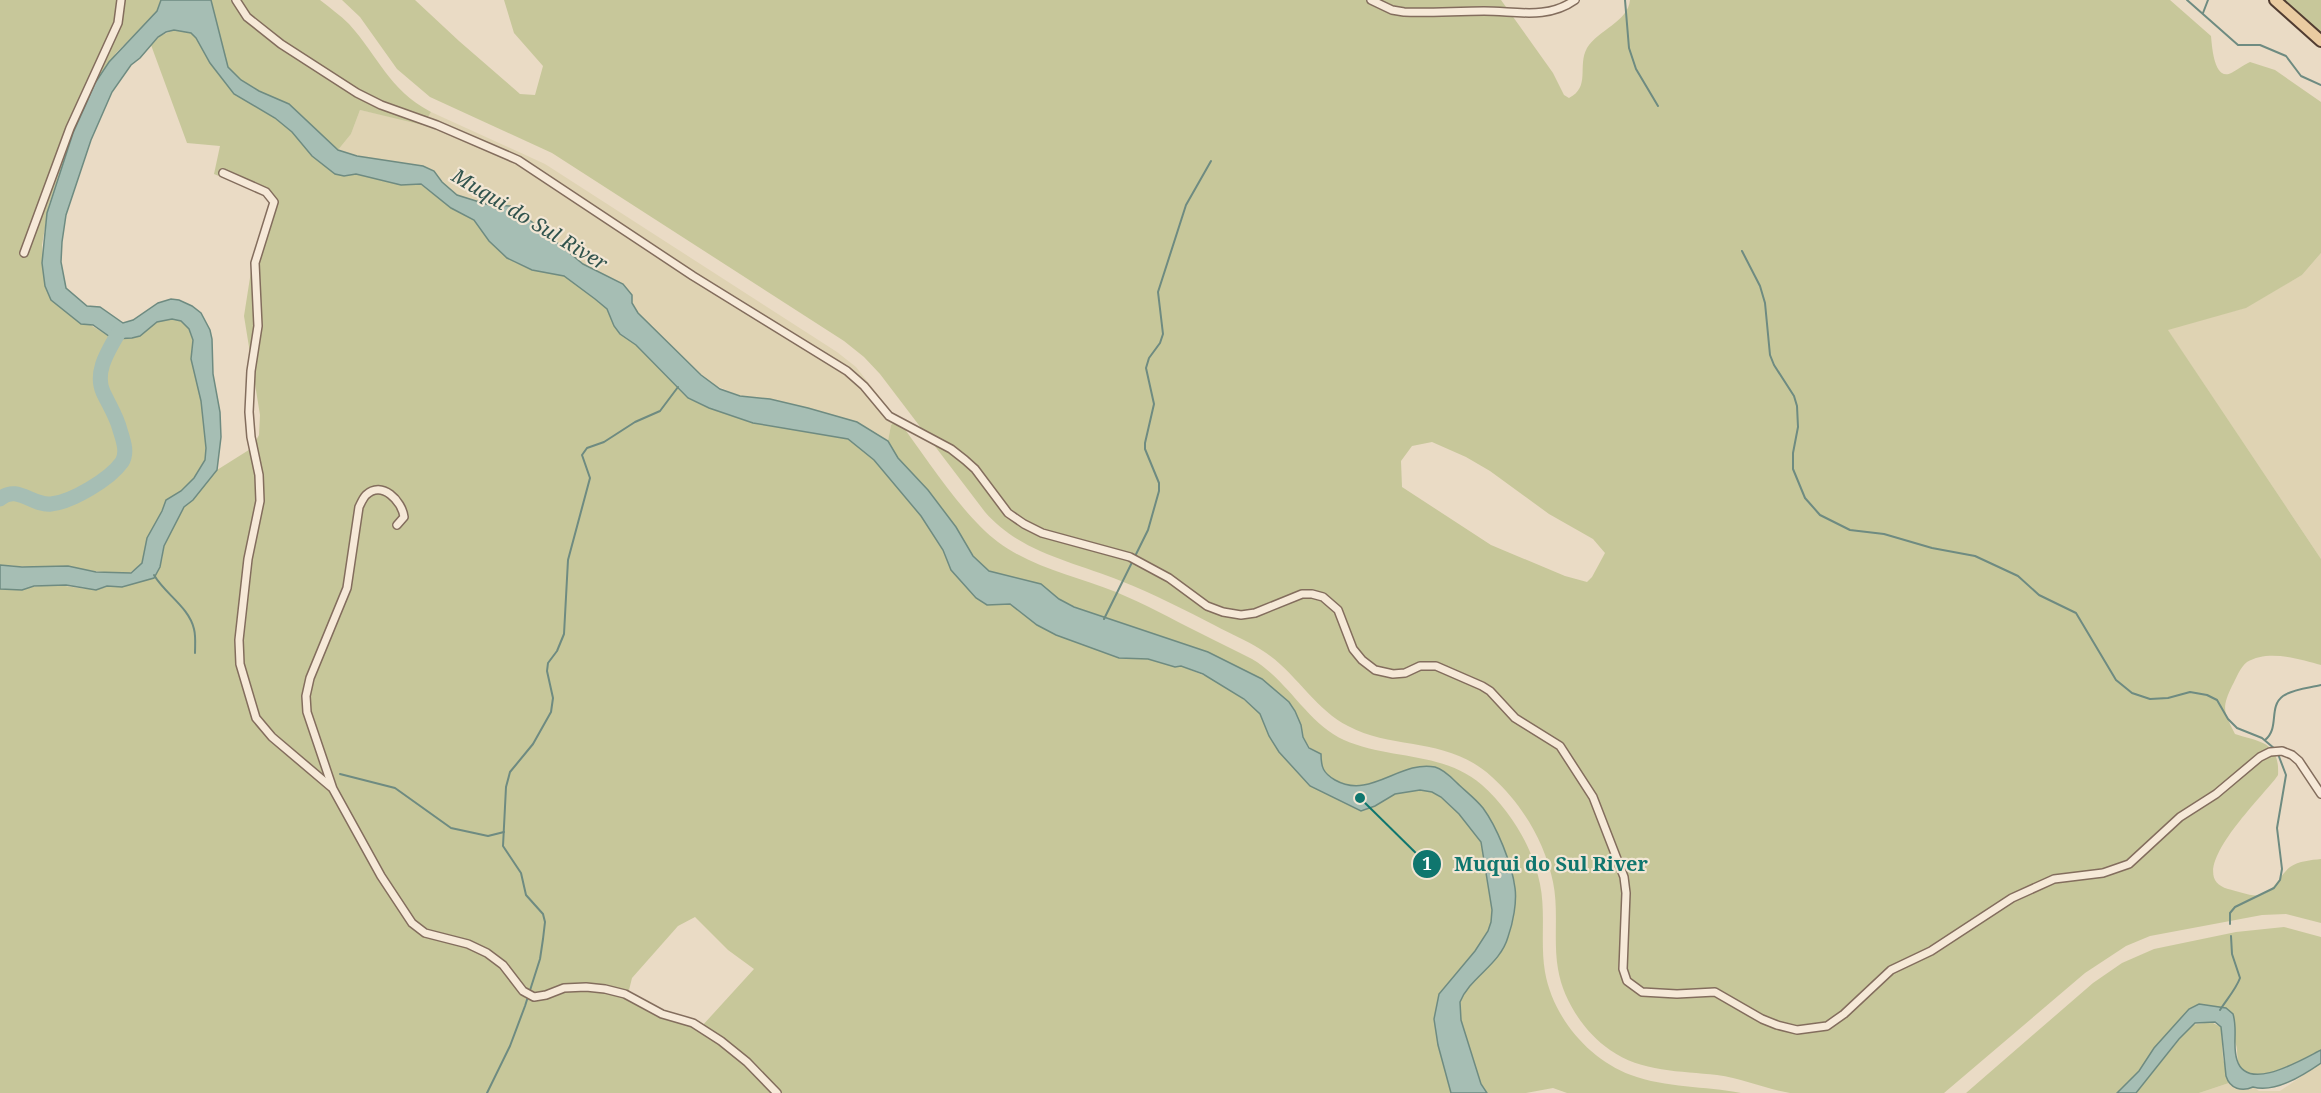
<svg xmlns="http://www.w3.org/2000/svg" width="2321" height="1093" viewBox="0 0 2321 1093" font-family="'Noto Serif',serif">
<rect width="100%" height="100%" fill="#eadbc5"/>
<!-- farmland -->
<g fill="#dfd3b3">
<polygon points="360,110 423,124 431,112 545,164 837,352 856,367 898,420 891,425 888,441 857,422 770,399 740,396 710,383 638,313 632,303 632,295 623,284 583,264 520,212 510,206 489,205 457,195 442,182 438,175 423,166 357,156 338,150 351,134"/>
<polygon points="2321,253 2321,559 2167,329 2245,308 2302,275"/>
<polygon points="2321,1063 2321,1093 2199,1093 2229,1083 2238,1089 2246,1090 2253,1087 2259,1091 2280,1091"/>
</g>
<!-- green -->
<g fill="#c7c79a" fill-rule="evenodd">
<path d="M0 0H161L157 11 116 53 95 83 73 133 49 204 42 245 45 286 51 300 113 339 132 338 140 336 157 322 172 319 181 321 189 329 193 340 191 359 201 401 206 448 205 460 194 478 181 491 166 500 162 511 147 538 142 563 127 575C113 573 98 571 83 570L0 565Z"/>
<path d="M211 0H320C330 8 340 15 349 24 379 57 388 89 431 112L423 125 360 110 351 134 338 150 289 104 259 91 241 80 228 67Z"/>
<path d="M342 0H415L459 41 520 94 535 95 543 66 514 33 504 0H1501L1553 73 1564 95 1569 98C1591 87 1577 66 1587 48 1598 30 1628 22 1630 0H2170L2211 36C2212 46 2214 84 2233 72 2239 69 2243 65 2250 62L2275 70 2321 102V253L2302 275 2246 308 2168 330 2321 559V665C2300 659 2268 649 2247 662 2240 667 2236 679 2232 686 2221 709 2224 712 2235 734 2260 742 2280 742 2278 775 2266 794 2179 875 2228 889 2237 891 2252 897 2260 895 2274 892 2280 875 2290 867 2299 861 2311 860 2321 859V923L2286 914 2262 915 2150 936 2126 946 2085 973 1944 1093C1909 1093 1874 1093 1839 1093 1823 1093 1805 1093 1790 1093 1765 1089 1742 1078 1717 1075 1681 1071 1641 1072 1610 1050 1584 1032 1563 1000 1558 969 1553 940 1559 911 1553 882 1545 842 1522 804 1492 777 1448 736 1395 751 1348 726 1314 709 1294 669 1260 649 1246 640 1231 634 1216 626 1185 610 1154 594 1121 581 1072 561 1021 553 985 512L880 374 864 357 844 341 552 153 430 97 397 69 360 17ZM1432 442 1466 457 1490 471 1549 514 1593 539 1605 553 1592 577 1587 582 1565 576 1491 545 1402 487 1401 461 1412 446Z"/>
<polygon points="2279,0 2321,0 2321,38"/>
<path d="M174 30 191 33 196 38 210 63 234 94 275 118 292 132 312 156 335 174H356L420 184 451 208 474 220 489 241 514 262 532 270 564 276 575 283 607 309 614 326 620 334 636 345 688 398 709 408 753 423 848 439 874 460 921 516 943 550 951 570 976 598 987 605 1010 604 1037 625 1119 658 1148 659 1175 667 1181 666 1222 683 1257 710 1264 720 1269 736 1299 774 1309 784 1375 806 1395 794 1420 790 1432 792 1441 797 1459 814 1481 842 1492 910 1491 922 1488 931 1475 951 1439 994 1434 1019 1438 1045 1451 1093H0V589C18 591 33 586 51 585 66 585 79 589 93 589 111 590 145 569 162 560L164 546 184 507 193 500 217 470 252 448 259 435 260 415 244 316 252 265 276 200 214 174 220 146 187 143 151 45 160 36ZM695 917 728 950 754 969 702 1026 632 1000 629 990 632 978 678 926Z"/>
<path d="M898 420C926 457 962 515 998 542 1033 568 1076 576 1116 592 1145 604 1172 619 1200 633 1217 642 1235 650 1252 659 1288 680 1307 723 1344 740 1389 760 1443 751 1482 785 1510 810 1533 847 1540 884 1546 913 1540 943 1545 972 1553 1017 1588 1059 1631 1075 1666 1088 1705 1086 1741 1093H1567L1553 1088 1526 1093H1487L1481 1084 1461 1020 1460 1002C1470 977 1500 965 1508 937 1513 924 1517 902 1515 888 1513 864 1496 827 1483 808 1475 798 1465 791 1456 782 1451 777 1443 769 1435 767 1400 760 1370 800 1335 780 1323 773 1321 767 1321 754L1310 748 1303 737 1301 725 1262 679 1208 652 1074 607 1023 580 989 571 973 556 956 527 928 490 898 458 888 441 891 425Z"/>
<path d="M2284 927 2321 937V1050C2305 1058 2257 1090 2243 1071 2234 1060 2240 1050 2234 1040V1018L2226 1008 2170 1032 2154 1048 2139 1071 2117 1093H1966L2093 983 2122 963 2154 949 2236 932Z"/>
<polygon points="2211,1022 2221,1027 2223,1058 2229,1083 2199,1093 2136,1093 2191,1025"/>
</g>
<!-- water -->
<g fill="#a6beb4" stroke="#6e8b81" stroke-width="1.5">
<path d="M161 0H211L228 67 241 80 259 91 289 104 338 150 357 156 423 166 434 171 442 182 457 195 489 205 510 206 520 212 583 264 623 284 632 295V303L638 313 701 375 720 389 740 396 770 399 808 408 857 422 888 441 898 458 928 490 956 527 973 556 989 571 1041 584 1059 599 1074 607 1208 652 1262 679 1289 702 1295 711 1301 725 1303 737 1309 748 1321 754C1321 767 1323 773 1335 780 1370 800 1400 760 1435 767 1443 769 1451 777 1456 782 1465 791 1475 798 1483 808 1497 827 1512 864 1515 888 1517 902 1513 923 1508 937 1500 965 1470 977 1460 1002L1461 1020 1481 1084 1487 1093H1451L1438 1045 1434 1019 1439 994 1475 951 1488 931 1491 922 1492 910 1481 842 1459 814 1441 797 1432 792 1420 790 1395 794 1375 806 1361 811 1310 786 1279 752 1269 736 1260 714 1244 699 1203 674 1181 666 1175 667 1148 659 1119 658 1056 635 1037 625 1010 604 987 605 976 598 951 570 943 550 921 516 874 460 848 439 753 423 709 408 688 398 636 345 620 334 614 326 607 309 595 299 564 276 532 270 507 258 489 241 474 220 451 208 421 184 401 185 356 174 344 176 335 174 312 156 292 132 275 118 234 94 210 63 196 38 191 33 174 30 166 32 158 37 140 58 131 65 112 92 91 140 66 215 62 242 61 262 66 288 87 306 100 307 123 323 133 320 158 303 171 299 179 300 192 306 201 313 210 330 212 339 213 374 220 412 221 437 217 470 193 500 184 507 164 546 160 567 154 578 122 587 107 586 96 590 66 585 34 586 22 590 0 589V565L22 567 68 566 96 572 131 573 142 563 147 538 162 511 166 500 181 491 194 478 205 460 206 448 201 401 191 359 193 340 189 329 181 321 172 319 157 322 140 336 132 338 113 339 93 325 81 324 51 300 45 286 42 263 47 213 73 133 86 104 95 83 109 62 157 11Z"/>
<path d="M2199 1004 2226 1008 2233 1014C2238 1030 2232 1045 2237 1060 2247 1093 2301 1060 2321 1050V1063C2302 1076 2275 1093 2253 1087 2242 1092 2230 1089 2226 1076L2221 1027 2215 1022 2195 1023 2179 1039 2136 1093H2117L2139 1071 2154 1048 2189 1009Z"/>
</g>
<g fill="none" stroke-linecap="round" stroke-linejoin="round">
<!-- stream -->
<g stroke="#6e8b81" stroke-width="2">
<polyline points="1625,0 1629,48 1636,69 1658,106"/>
<polyline points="2187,0 2238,45 2260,45 2286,56 2301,76 2321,85"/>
<polyline points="2203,13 2208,0"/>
<polyline points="1742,251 1760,286 1765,303 1770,355 1774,365 1794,396 1797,406 1798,427 1793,453 1793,469 1805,498 1820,515 1850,530 1884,534 1932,548 1975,556 2018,576 2039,595 2076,613 2116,680 2132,693 2150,699 2168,698 2190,692 2207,695 2217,700 2228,719 2237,728 2262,738 2275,749"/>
<path d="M154 575C165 594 189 607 194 629 196 637 195 645 195 653"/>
<polyline points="1104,619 1148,530 1159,491 1159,483 1145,449 1145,443 1154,404 1146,368 1149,358 1160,343 1163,334 1158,292 1186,205 1211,161"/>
<path d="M2265 740C2280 728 2268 707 2283 696 2293 689 2309 688 2321 685"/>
<polyline points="340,774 395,788 451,828 488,836 504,832"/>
<polyline points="2230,924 2230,913 2235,907 2274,888 2280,880 2282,869 2277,828 2286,775 2278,754"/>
<path d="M2220 1010C2227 999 2236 989 2240 978L2232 954 2231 936"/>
<polyline points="487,1093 510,1046 525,1006 540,959 543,939 545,922 543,914 526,895 521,873 503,846 506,787 510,772 533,744 551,712 553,698 547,671 548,663 557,651 564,634 568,560 590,478 582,455 587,448 604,442 635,422 660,411 678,387"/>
</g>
<!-- river -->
<path stroke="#a6beb4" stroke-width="15" d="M0 499C17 484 32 506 51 504 72 502 110 479 122 462 128 452 123 440 120 430 117 417 109 405 103 392 94 371 109 350 119 332"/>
<defs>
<g id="minor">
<polyline points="236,0 247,17 281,44 357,93 381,105 437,125 518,160 693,276 847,371 864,386 889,416 951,449 965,460 975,469 1008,513 1024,524 1042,533 1130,557 1169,578 1207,606 1223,612 1241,615 1255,613 1302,594 1312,594 1323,597 1338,610 1353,649 1362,660 1375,670 1393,674 1405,673 1420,666 1436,666 1482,686 1490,691 1515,718 1560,746 1593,797 1624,877 1626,893 1623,969 1627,981 1642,992 1677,994 1715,992 1762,1019 1777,1025 1797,1030 1827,1026 1844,1014 1891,970 1931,951 2012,898 2054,879 2103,873 2129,864 2180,817 2216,794 2260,757 2270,752 2282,751 2292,755 2299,761 2321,794"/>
<path d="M1371 0 1392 10 1404 12C1430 13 1457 11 1484 11 1516 11 1547 20 1575 0"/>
<polyline points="223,173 266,192 274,202 255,263 258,326 251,371 249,412 251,437 259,475 260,501 248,559 239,640 240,664 256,718 272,737 331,787"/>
<polyline points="24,253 70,128 118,23 121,0"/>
<path d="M397 525 404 517C402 501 382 480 366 495 363 498 361 503 359 507L347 588 310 678 306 696 307 712 333 789 381 876 412 923 425 933 468 944 487 953 503 965 523 991 534 997 546 995 564 988 586 987 605 989 625 994 662 1014 693 1023 721 1041 747 1062 777 1093"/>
</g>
<polyline id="primary" points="2275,0 2321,41"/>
</defs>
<!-- minor casing -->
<use href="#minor" stroke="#836d5d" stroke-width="10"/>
<!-- primary casing -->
<use href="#primary" stroke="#513c31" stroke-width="14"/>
<!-- minor -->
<use href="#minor" stroke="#f6e9d8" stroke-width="7"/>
<!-- primary -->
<use href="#primary" stroke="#eacba1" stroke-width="10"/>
</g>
<g text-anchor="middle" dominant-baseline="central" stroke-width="4.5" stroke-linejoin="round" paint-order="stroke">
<!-- water labels -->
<g font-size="20" font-style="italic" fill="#30534d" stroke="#f2e6d4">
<text transform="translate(530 219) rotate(31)">Muqui do Sul River</text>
</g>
</g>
<!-- callouts -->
<path fill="none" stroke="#0f766e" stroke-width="2" d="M1360 798L1427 864"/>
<g fill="#0f766e" stroke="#f2e6d4" stroke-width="2">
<circle cx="1360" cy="798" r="6"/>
<circle cx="1427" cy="864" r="15"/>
</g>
<g font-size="18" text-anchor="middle" font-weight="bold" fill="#fff">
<text x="1427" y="870">1</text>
</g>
<g font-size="20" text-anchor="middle" font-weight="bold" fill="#0f766e" stroke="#f2e6d4" stroke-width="4.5" stroke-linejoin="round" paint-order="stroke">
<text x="1551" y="871">Muqui do Sul River</text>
</g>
</svg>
